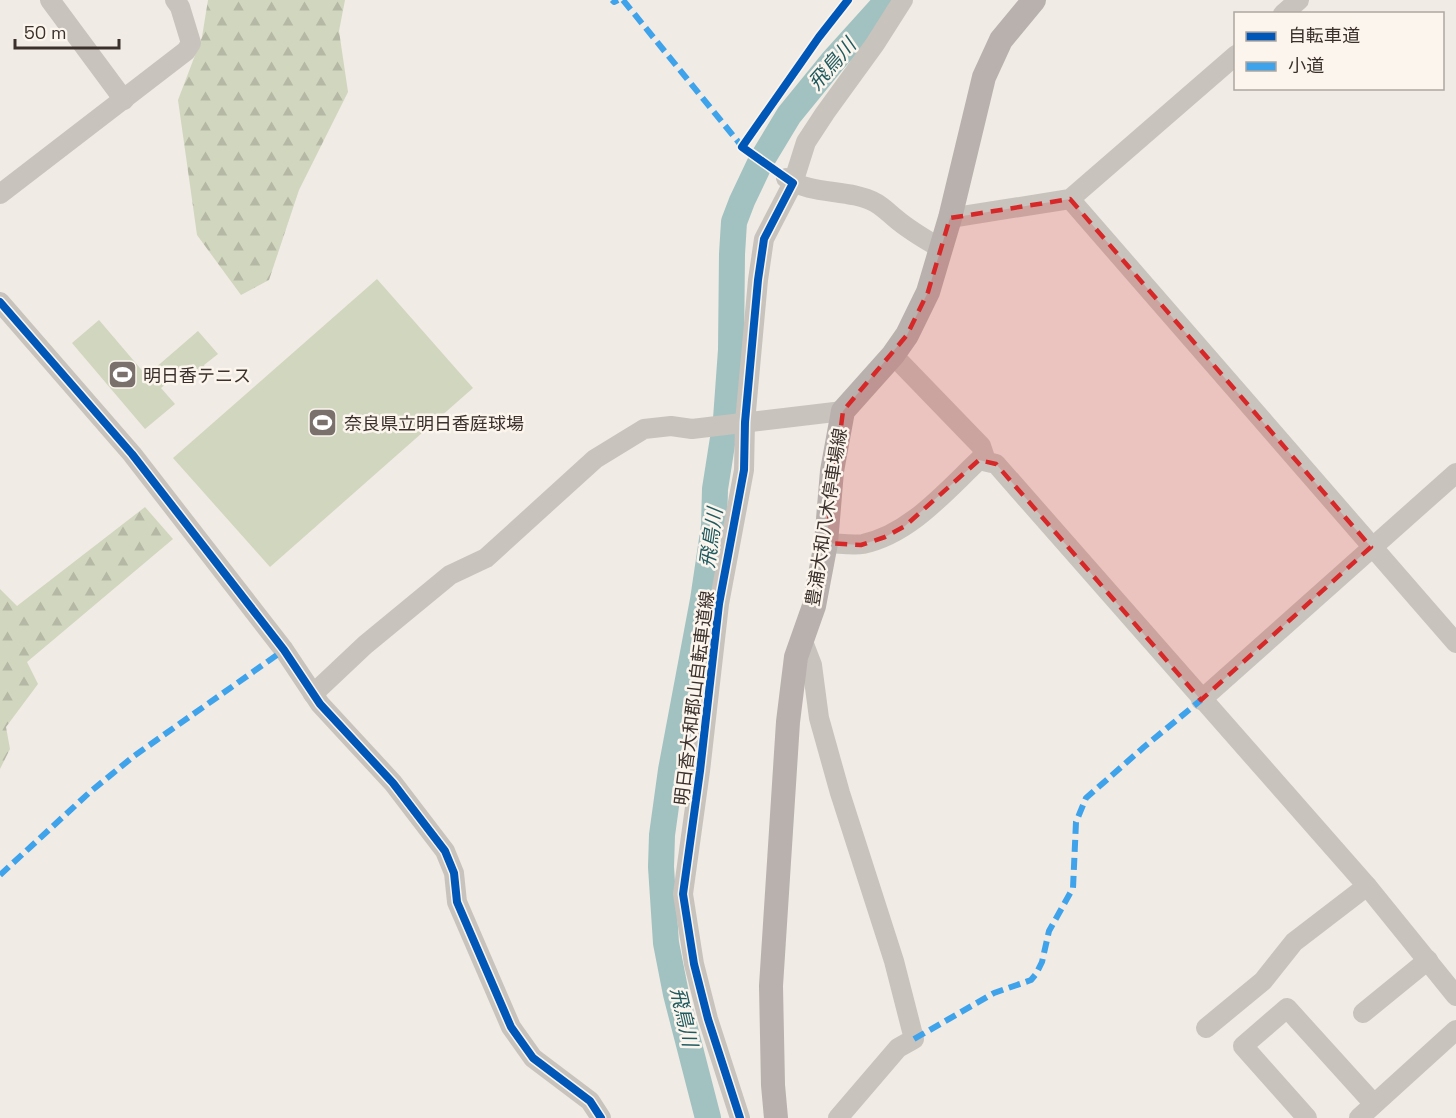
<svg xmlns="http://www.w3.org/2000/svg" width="1456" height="1118" viewBox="0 0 1456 1118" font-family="'Space Grotesk','Noto Sans JP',sans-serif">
<defs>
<pattern id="forest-firs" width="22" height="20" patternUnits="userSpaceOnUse" patternTransform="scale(1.5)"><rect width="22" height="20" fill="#d1d6bf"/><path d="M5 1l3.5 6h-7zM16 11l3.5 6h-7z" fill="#b4b8a4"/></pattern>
</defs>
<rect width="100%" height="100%" fill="#f0ebe5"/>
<!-- green -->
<g fill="#d1d6bf">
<polygon points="377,279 473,388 270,567 173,458"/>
<polygon points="99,320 151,381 159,374 154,369 198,331 218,354 204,365 206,369 198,375 195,373 187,380 180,372 161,388 175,404 145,429 72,343"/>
</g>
<!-- forest -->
<g fill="url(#forest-firs)">
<polygon points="208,0 345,0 339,31 348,92 299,190 269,280 241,295 197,235 178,100 202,37"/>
<polygon points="145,507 173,539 27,662 38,684 6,727 10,749 0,769 0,589 17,606"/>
</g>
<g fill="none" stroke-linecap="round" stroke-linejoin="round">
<!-- river -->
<polyline stroke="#a1c2c1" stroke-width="26" points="708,1118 676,994 666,943 661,867 662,835 671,770 703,600 714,526 715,489 726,419 731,350 732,254 734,222 742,201 760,163 789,115 833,61 888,0"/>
<!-- minor -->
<g stroke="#c9c3be" stroke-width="20">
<polyline points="50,0 124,100"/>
<polyline points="1283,14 1299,0"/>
<path d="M786 178C813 196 848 188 876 203 883 207 889 213 895 218 909 230 926 240 942 249"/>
<polyline points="0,194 186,51 191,43 180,7 175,0"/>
<polyline points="1070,199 1456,643"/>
<polyline points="950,218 1070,199 1236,55"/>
<polyline points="0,302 132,454 284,650 320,704 393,783 445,851 454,873 457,902 511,1027 533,1058 590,1101 601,1118"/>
<polyline points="893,355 981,446 986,461"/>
<path d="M826 543C837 543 852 546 863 544 910 534 945 492 979 460L996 464 1367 886 1456 996"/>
<polyline points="802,639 812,665 819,718 840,793 894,961 914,1039 898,1048 838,1118"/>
<polyline points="313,694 365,645 450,575 486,558 595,459 644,429 671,426 692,429 843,411"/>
<polyline points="1201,700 1456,473"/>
<polyline points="1363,1013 1428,960"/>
<polyline points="1206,1028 1263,981 1294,942 1367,886"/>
<polyline points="740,1118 708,1019 694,964 683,894 700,771 719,604 744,470 745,422 758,280 764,239 793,183 806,142 825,113 875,44 903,0"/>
<polyline points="1307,1118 1243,1046 1287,1008 1374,1104"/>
<polyline points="1359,1118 1456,1030"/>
</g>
<!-- major -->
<polyline stroke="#b8b1ad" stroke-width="24" points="776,1118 773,1085 771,986 788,722 796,657 814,606 826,543 832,471 843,411 893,355 907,335 928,292 950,218 984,77 1001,40 1034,0"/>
<!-- quiet -->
<g stroke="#3fa3eb" stroke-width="6" stroke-dasharray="12 6" stroke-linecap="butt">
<polyline points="612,0 614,2 618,0"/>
<polyline points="623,0 744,149"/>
<polyline points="0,875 90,792 134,756 284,650"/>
<polyline points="914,1039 994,993 1031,980 1036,974 1042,962 1049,931 1073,888 1076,822 1086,798 1144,747 1201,700"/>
</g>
<defs>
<g id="cycleway">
<polyline points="0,302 132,454 284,650 320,704 393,783 445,851 454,873 457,902 511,1027 533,1058 590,1101 601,1118"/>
<polyline points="740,1118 708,1019 694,964 683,894 700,771 719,604 744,470 745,422 758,280 764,239 793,183 742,147 819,37 848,0"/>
</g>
</defs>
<!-- cycleway casing -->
<use href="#cycleway" stroke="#fbf5ee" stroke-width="11"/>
<!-- cycleway -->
<use href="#cycleway" stroke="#0057b8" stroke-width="8"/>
</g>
<!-- marked area -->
<path fill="#d62828" fill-opacity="0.2" stroke="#d62828" stroke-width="4.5" stroke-dasharray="12 8" stroke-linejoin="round" d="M1070 199 1371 547 1201 700 996 464 979 460 905 526 885 537 861 545 826 543 843 411 907 335 928 292 950 218Z"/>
<!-- icons -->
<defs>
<symbol id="stadium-square" viewBox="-11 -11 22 22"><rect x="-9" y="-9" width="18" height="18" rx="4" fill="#7a716c" stroke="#fbf5ee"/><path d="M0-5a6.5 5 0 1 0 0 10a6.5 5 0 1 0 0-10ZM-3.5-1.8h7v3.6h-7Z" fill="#fff"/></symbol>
</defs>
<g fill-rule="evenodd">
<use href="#stadium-square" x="106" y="358" width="33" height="33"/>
<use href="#stadium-square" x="306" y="406" width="33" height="33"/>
</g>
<g text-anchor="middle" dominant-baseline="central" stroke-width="5" stroke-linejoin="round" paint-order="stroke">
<!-- poi labels -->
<g font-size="18" fill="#3b302b" stroke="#fbf5ee" text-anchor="start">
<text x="143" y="375">明日香テニス</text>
<text x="344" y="423">奈良県立明日香庭球場</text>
</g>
<!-- street labels -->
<g font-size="18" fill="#3b302b" stroke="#fbf5ee">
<text transform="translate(826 517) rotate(-81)">豊浦大和八木停車場線</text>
<text transform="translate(694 698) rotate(-83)">明日香大和郡山自転車道線</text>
</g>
<!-- water labels -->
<g font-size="20" font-style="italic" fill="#1f5a5e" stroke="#fbf5ee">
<text transform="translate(832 64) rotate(-49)">飛鳥川</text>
<text transform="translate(711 538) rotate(-82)">飛鳥川</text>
<text transform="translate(684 1017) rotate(77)">飛鳥川</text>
</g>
</g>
<!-- legend -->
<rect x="1234" y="12" width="210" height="78" fill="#fbf5ee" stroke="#aea6a0" stroke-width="1.5"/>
<rect x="1246" y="32" width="30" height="9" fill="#0057b8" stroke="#aea6a0" stroke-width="1.5"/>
<text x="1288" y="42" font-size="18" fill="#3b302b">自転車道</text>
<rect x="1246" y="62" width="30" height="9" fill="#3fa3eb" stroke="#aea6a0" stroke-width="1.5"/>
<text x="1288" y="72" font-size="18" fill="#3b302b">小道</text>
<!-- scale -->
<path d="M15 39v9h104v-9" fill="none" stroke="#3b302b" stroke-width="3"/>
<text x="24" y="39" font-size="18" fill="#3b302b" stroke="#fbf5ee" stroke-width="4.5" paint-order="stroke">50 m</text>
</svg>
